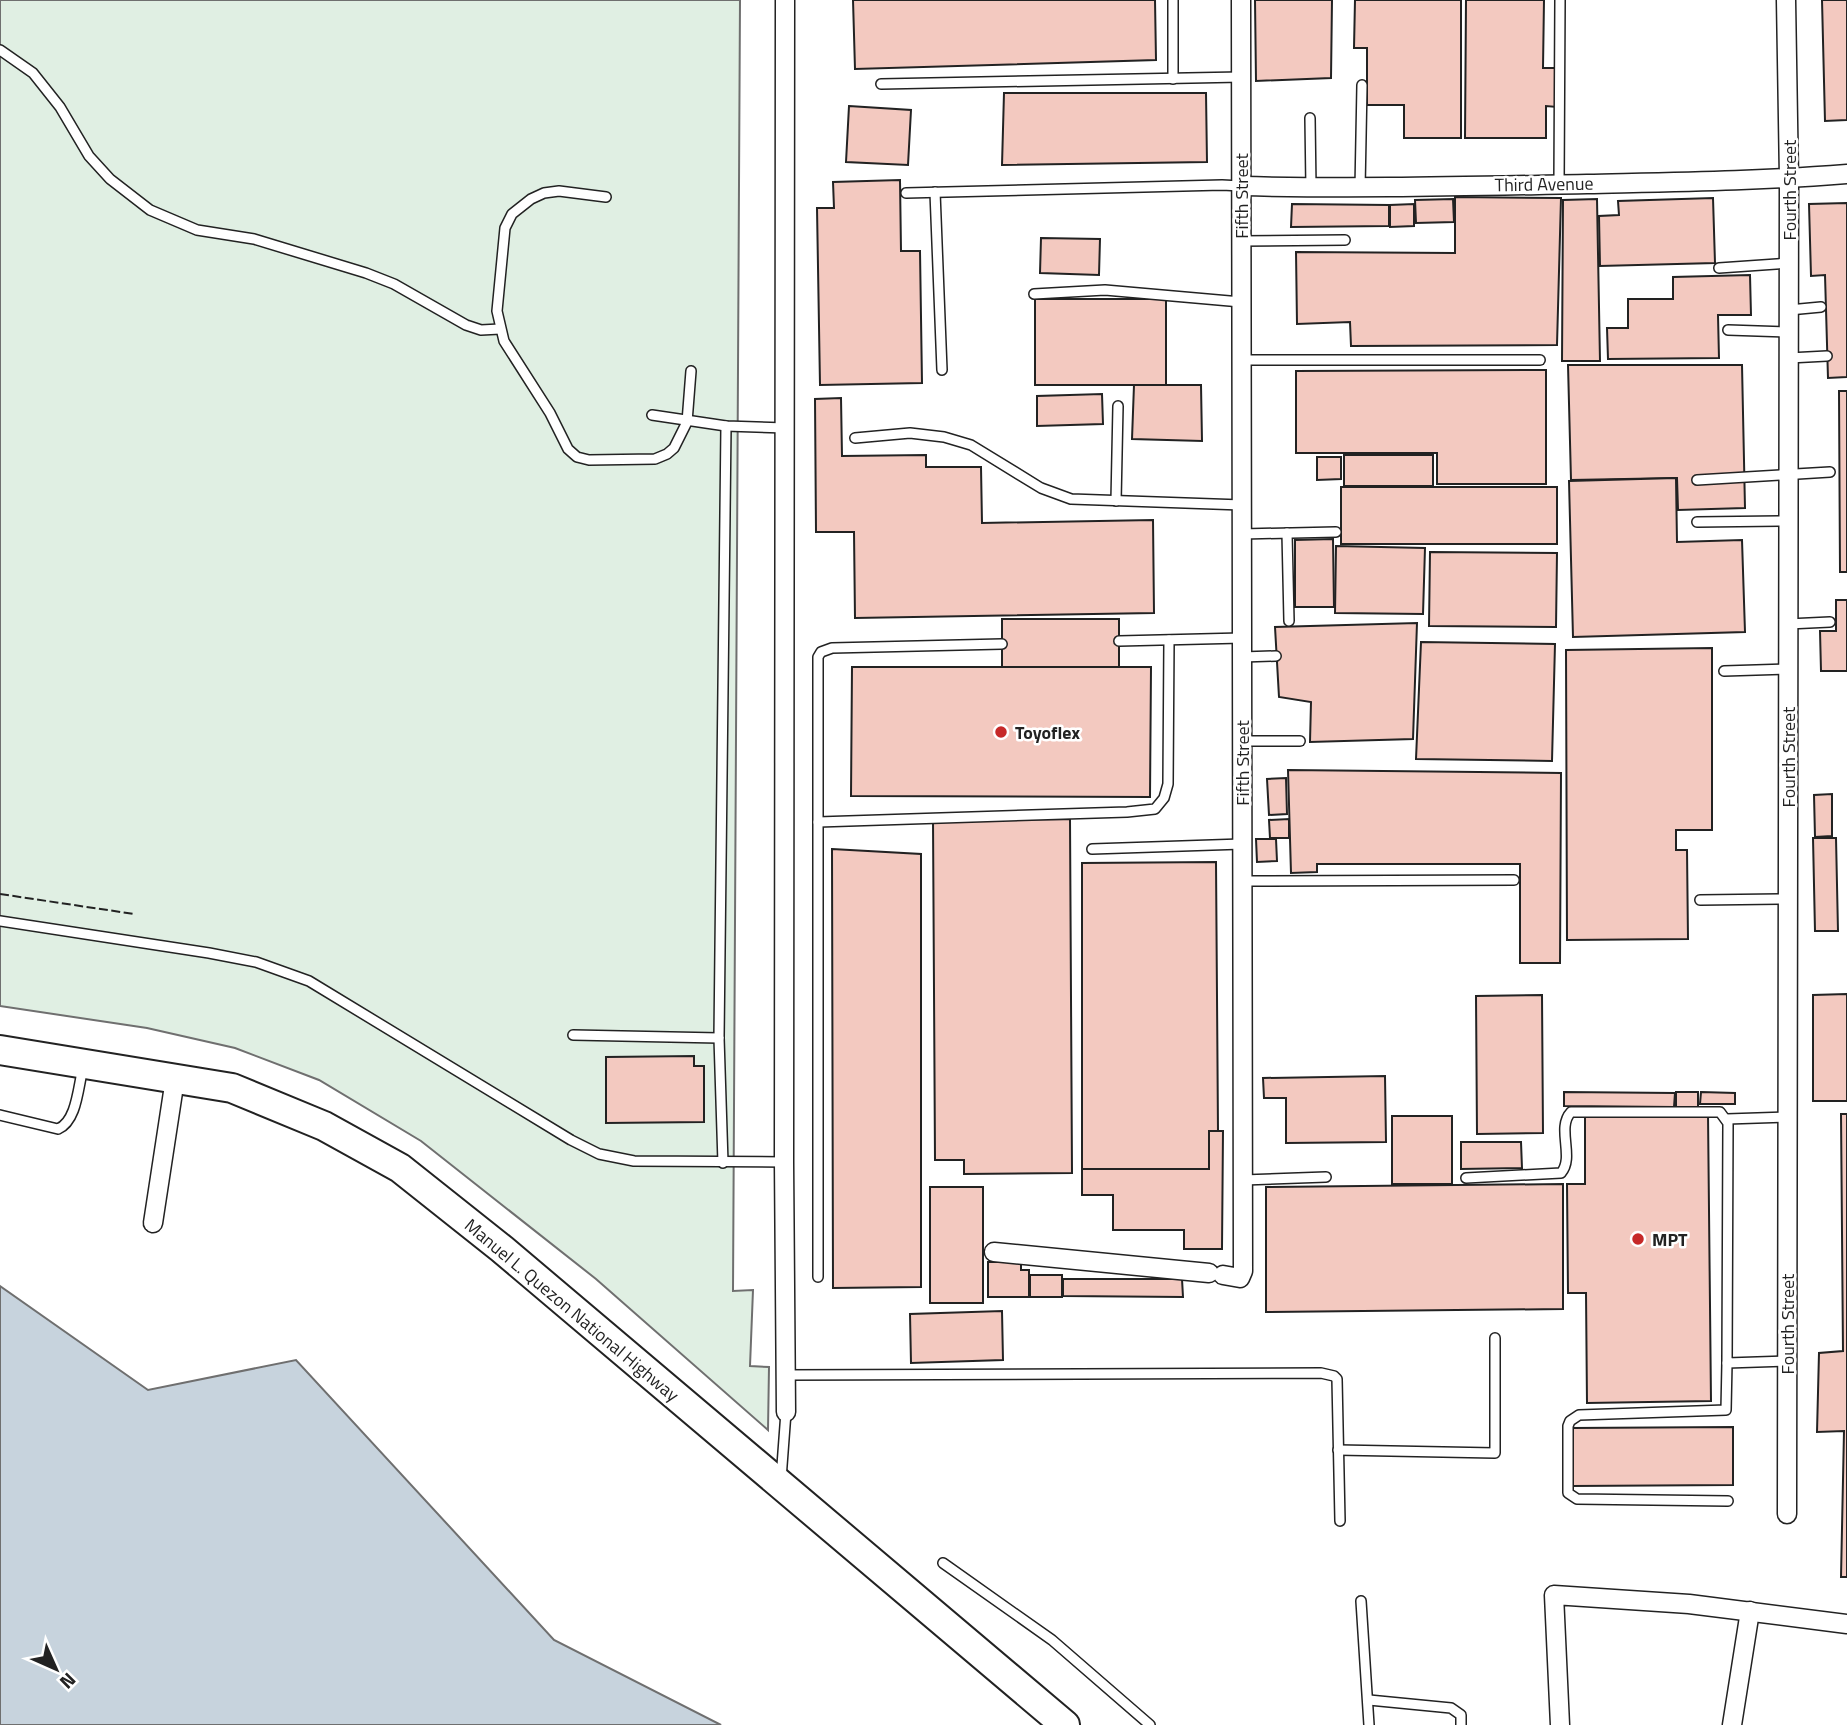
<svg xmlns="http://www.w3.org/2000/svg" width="1847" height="1725" viewBox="0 0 1847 1725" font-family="'Titillium Web',sans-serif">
<rect width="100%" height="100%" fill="#fff"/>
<!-- green -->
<polygon fill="#e0efe3" stroke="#6f6f6f" stroke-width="2" points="0,0 740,0 733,1291 753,1290 750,1366 769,1367 768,1430 596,1279 421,1141 319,1080 235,1048 147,1028 0,1006"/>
<!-- water -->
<polygon fill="#c7d3dd" stroke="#6f6f6f" stroke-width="2" points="0,1286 148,1390 296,1360 554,1640 721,1725 0,1725"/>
<!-- building -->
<g fill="#f3c9c0" stroke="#222" stroke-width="2">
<polygon points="853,0 1155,0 1156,60 855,69"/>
<polygon points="1255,0 1332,0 1331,78 1256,81"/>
<polygon points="1355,0 1461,0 1461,138 1404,138 1404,105 1367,105 1367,48 1354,48"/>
<polygon points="1466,0 1544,0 1543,68 1557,68 1557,107 1546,106 1546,138 1465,138"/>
<polygon points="1822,0 1847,0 1847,120 1825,121"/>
<polygon points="1004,93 1206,93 1207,162 1002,165"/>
<polygon points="849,106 911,110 908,165 846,162"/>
<polygon points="900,180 901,251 920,251 922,383 820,385 817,208 834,208 833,182"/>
<polygon points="1455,197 1561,198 1557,345 1351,346 1350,322 1297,324 1296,252 1455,253"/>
<polygon points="1713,198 1715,263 1600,266 1599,216 1619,215 1618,201"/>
<polygon points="1453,199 1454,222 1416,223 1415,200"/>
<polygon points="1597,199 1600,361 1562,361 1563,200"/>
<polygon points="1847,203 1847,377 1828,378 1825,275 1811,276 1809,204"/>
<polygon points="1292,204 1389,205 1389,226 1291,227"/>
<polygon points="1414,204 1414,226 1390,227 1390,205"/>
<polygon points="1041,238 1100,239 1099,275 1040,273"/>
<polygon points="1750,275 1751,315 1718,315 1719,358 1608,359 1607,328 1628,328 1628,299 1673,299 1673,277"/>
<rect x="1035" y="299" width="131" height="86"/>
<polygon points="1568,365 1742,365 1745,508 1678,510 1677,478 1571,480"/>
<polygon points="1546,370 1546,484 1437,484 1437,453 1296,453 1296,371"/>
<polygon points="1134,385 1201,385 1202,441 1132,439"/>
<polygon points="1839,391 1847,391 1847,572 1840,572"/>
<polygon points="1102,394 1103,424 1037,426 1037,396"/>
<polygon points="841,398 842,456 926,455 926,467 981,467 982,523 1153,520 1154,613 855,618 854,532 816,532 815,399"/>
<rect x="1344" y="455" width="89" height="31"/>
<polygon points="1317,457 1341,457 1341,479 1317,480"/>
<polygon points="1676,478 1677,542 1742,540 1745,632 1573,637 1569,481"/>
<rect x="1341" y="487" width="216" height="57"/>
<polygon points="1333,539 1334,607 1295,607 1295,540"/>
<polygon points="1336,546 1425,548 1423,614 1335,613"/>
<polygon points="1430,552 1557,553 1556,627 1429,626"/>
<polygon points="1836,600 1847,600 1847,671 1821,671 1820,631 1836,631"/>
<polygon points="1002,619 1119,619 1119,667 1002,668"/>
<polygon points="1417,623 1413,739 1310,742 1311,702 1279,697 1275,627"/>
<polygon points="1421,642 1555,644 1552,761 1416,759"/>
<polygon points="1712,648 1712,830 1676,830 1676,850 1687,850 1688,939 1567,940 1566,650"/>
<polygon points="852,667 1151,667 1150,797 851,796"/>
<polygon points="1288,770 1561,773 1560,963 1520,963 1520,864 1317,864 1317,872 1291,873"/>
<polygon points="1286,778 1287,814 1269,815 1267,779"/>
<polygon points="1832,794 1832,836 1815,837 1814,795"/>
<polygon points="1070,819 1072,1173 964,1174 964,1160 935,1160 933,820"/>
<polygon points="1289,819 1289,838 1270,838 1269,820"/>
<polygon points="1813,838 1836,838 1838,931 1815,931"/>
<polygon points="1256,839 1276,839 1277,861 1257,862"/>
<polygon points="832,849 921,854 921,1287 833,1288"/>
<polygon points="1216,862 1218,1131 1209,1131 1209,1169 1082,1169 1082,863"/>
<polygon points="1847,994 1847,1101 1813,1101 1813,995"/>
<polygon points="1542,995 1543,1133 1477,1134 1476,996"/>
<polygon points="694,1056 694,1066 704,1066 704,1122 606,1123 606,1057"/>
<polygon points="1385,1076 1386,1142 1286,1143 1286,1098 1264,1098 1263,1078"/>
<polygon points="1564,1092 1675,1093 1674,1107 1564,1106"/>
<rect x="1676" y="1092" width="22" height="15"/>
<polygon points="1701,1092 1735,1093 1735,1104 1700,1104"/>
<polygon points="1708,1114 1711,1401 1587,1403 1586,1293 1568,1293 1567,1184 1585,1184 1585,1116"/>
<polygon points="1841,1114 1847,1114 1847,1577 1841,1577 1844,1431 1817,1432 1819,1353 1843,1351"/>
<rect x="1392" y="1116" width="60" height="68"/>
<polygon points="1209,1131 1223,1131 1222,1249 1184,1249 1184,1230 1113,1230 1113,1195 1082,1195 1082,1169 1209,1169"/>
<polygon points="1461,1142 1521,1142 1522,1168 1461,1169"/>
<polygon points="1563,1184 1563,1309 1266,1312 1266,1187"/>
<rect x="930" y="1187" width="53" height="116"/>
<polygon points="988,1262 1021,1262 1021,1270 1029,1270 1029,1297 988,1297"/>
<rect x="1030" y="1275" width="32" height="22"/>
<polygon points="1063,1279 1182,1279 1183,1297 1063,1296"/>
<polygon points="1002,1311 1003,1360 911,1363 910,1314"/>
<polygon points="1733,1427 1733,1485 1572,1486 1572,1428"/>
</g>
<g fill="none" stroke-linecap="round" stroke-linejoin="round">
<defs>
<g id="service">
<polyline points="1173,0 1173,79"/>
<polyline points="0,50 33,73 60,107 89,156 110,179 150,210 197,230 254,239 366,273 394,284 466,325 481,330 500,329"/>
<polyline points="881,84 1241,77"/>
<polyline points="1310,118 1311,188"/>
<polyline points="1559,184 1560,0"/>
<polyline points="1360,188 1362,85"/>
<polyline points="935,192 942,370"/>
<polyline points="906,193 1222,185 1241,186"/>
<polyline points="606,197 559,191 544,193 531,199 512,214 505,228 497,311 504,341 550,413 568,449 577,457 589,460 655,459 667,454 674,448 687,422 691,371"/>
<polyline points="1241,241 1345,240"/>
<polyline points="1719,268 1789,263"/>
<polyline points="1034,294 1105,290 1241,302"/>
<polyline points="1789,310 1821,307"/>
<polyline points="1728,330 1789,332"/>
<polyline points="1789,358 1827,356"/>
<polyline points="1241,360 1540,360"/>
<polyline points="652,415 726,426 786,428"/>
<polyline points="855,438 910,433 944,437 971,445 1041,488 1071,499 1242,505"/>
<polyline points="1697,480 1830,472"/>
<polyline points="1116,501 1118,406"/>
<polyline points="1697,522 1789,521"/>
<polyline points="1287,533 1289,621"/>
<polyline points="1242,534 1336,532"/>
<polyline points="1788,624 1830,622"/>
<polyline points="1119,641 1242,638"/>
<polyline points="1242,657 1276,656"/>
<polyline points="1724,671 1788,669"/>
<polyline points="1242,741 1300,741"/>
<polyline points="818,822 1127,812 1155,809 1164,798 1168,784 1169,640"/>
<polyline points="1092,849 1242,844"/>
<polyline points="1242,881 1514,880"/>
<polyline points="1700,900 1788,899"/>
<polyline points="0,921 209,953 256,962 309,981 571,1140 599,1154 634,1161 784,1162"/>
<polyline points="573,1035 719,1038"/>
<path d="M0 1115 58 1129C77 1121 78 1087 83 1068"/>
<polyline points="1727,1119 1787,1117"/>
<polyline points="723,1163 719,1038 726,426"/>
<path d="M1466 1178 1561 1173C1575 1157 1556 1128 1571 1112H1720L1728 1123 1727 1363 1787 1361"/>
<polyline points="1243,1180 1326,1177"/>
<polyline points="818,1277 818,657 821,652 832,648 1002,644"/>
<polyline points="1727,1363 1726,1410 1579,1415 1570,1421 1568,1426 1568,1493 1577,1499 1728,1501"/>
<polyline points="786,1375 1321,1373 1334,1376 1337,1379 1340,1521"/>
<polyline points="1338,1450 1495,1453 1495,1338"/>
<polyline points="781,1479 786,1412"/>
<polyline points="943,1563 1052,1640 1150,1725"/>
<polyline points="1361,1601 1369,1725"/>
<polyline points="1369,1700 1451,1708 1461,1715 1461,1725"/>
</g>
<g id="minor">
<polyline points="785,0 784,1162 786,1412"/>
<polyline points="1786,0 1789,179 1787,1514"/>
<path d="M1241 186C1356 189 1472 186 1587 184 1674 182 1760 181 1847 174"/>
<polyline points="153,1223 175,1079"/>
<polyline points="994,1252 1209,1273"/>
<polyline points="1223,1275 1240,1278 1243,1271 1241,0"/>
<polyline points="1560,1725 1554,1595 1689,1604 1847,1624"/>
<polyline points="1732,1725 1750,1611"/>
</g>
<polyline id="primary" points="0,1050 232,1088 324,1126 400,1168 502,1249 1065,1725"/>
</defs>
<!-- service casing -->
<use href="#service" stroke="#222" stroke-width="12"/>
<!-- minor casing -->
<use href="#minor" stroke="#222" stroke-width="21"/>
<!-- primary casing -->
<use href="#primary" stroke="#222" stroke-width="32"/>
<!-- service -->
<use href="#service" stroke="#fff" stroke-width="9"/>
<!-- minor -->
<use href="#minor" stroke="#fff" stroke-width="18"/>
<!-- primary -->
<use href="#primary" stroke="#fff" stroke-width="28"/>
<!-- fence -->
<polyline stroke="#222" stroke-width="2" stroke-dasharray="9 3.5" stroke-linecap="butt" points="0,894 134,914"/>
</g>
<!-- markers -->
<g fill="#c62828" stroke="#fff" stroke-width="2.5">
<circle cx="1001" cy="732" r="7"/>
<circle cx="1638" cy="1239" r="7"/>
</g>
<g text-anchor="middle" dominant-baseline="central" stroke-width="5" stroke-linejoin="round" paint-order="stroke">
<!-- street labels -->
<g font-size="18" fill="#222" stroke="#fff">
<text transform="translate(1544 184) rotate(-1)">Third Avenue</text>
<text transform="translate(1789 190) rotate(-90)">Fourth Street</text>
<text transform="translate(1241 196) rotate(-90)">Fifth Street</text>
<text transform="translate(1788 757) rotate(-90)">Fourth Street</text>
<text transform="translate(1242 763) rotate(-90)">Fifth Street</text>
<text transform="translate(572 1310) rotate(40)">Manuel L. Quezon National Highway</text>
<text transform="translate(1787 1324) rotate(-90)">Fourth Street</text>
</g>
<!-- poi labels -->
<g font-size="18" font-weight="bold" fill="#222" stroke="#fff" text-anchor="start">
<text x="1015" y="732">Toyoflex</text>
<text x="1652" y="1239">MPT</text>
</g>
</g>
<!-- north arrow -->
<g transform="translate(56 1669) rotate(135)" stroke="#ffffff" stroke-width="5" paint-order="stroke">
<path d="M0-5L12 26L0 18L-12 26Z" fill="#222222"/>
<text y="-10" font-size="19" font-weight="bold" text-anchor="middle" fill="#222222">N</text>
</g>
</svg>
